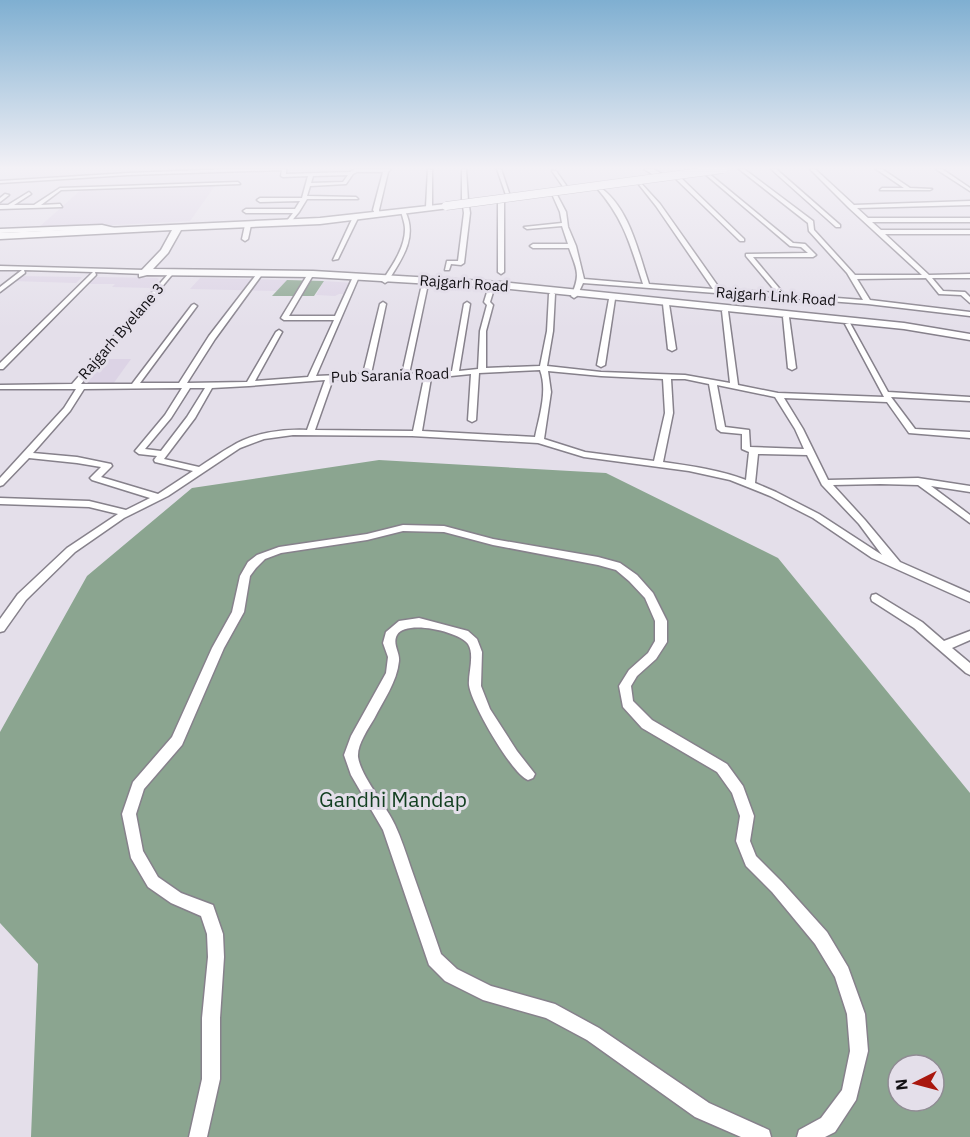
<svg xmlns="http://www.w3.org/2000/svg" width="970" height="1137" viewBox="0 0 970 1137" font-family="'IBM Plex Sans',sans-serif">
<rect width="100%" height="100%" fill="#e4dfea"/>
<!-- built -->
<g fill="#dcd3e5">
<polygon points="217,183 190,221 37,229 82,189"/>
<polygon points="18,276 80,277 82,277 76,283 11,281"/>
<polygon points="97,277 157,278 159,279 152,288 112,287 115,284 87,284"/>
<polygon points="200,278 287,280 279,291 190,289"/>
<polygon points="324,281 354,283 347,294 339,294 335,296 316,295"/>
<polygon points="105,359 131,359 113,384 86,385"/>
</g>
<!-- forest -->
<g fill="#8ba590" fill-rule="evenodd">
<polygon points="287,280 324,281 314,296 272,296"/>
<path d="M379 460 606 473 778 558 970 793V1137H31L38 964 0 923V732L87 576 192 488ZM898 1065H934V1101H898Z"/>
</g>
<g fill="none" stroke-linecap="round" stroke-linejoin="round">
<defs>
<g id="street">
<path d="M227 169H286V174L350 172 355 169H391L388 172 379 210 380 215H376L373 210 383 172H357L353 174 346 184 310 186 307 196 356 197 358 199H307L299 212 289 224 286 222 293 213H246L243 211 246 209H295L300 201 260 202 257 200 260 198H302L308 176 283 177 281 176 282 170 128 175 0 183V181L128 173ZM348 175 343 182 311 183 313 176Z"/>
<polygon points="428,169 432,170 432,207 429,209 426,207"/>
<polygon points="462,169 466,169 468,201 465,203 462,201"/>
<polygon points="497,169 501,169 510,196 506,195"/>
<path d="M739 169H744L813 221 814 230 855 275H922L849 208 810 169H815L854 205 970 201V205L857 208 868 218H970V222H872L881 230H970V234H885L929 275 970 274V278H932L943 291 965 292 970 297V303L961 295 939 294 926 278 857 279 870 300 970 312V316L868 304 722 293 719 295 716 293 583 283 577 296 574 298 571 296C581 274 577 270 569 248H533L530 246 533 244H568L562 226 527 229 524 227 562 223 560 212 552 194 556 193 566 212 568 227 576 246 584 279 643 284C630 244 624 219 596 187L598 186C629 206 638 251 649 284L713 289 656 206 637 182 639 181 660 204 720 289 777 293 746 256V254L808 253 801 247 790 246 705 174 707 172 793 243 805 244 816 255 813 257H753L784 294 863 300 847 273 809 231 808 223Z"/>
<polygon points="771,169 776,169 840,225 840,227 836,227"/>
<polygon points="876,169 882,169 910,188 932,189 930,190 880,190 882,188 904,188"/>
<polygon points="936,169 942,169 970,188 970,191"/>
<polygon points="552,171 556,171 568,188 564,188"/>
<polygon points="675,176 679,176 744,239 744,241 740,241 675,178"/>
<polygon points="238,182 240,184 61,190 41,205 60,204 62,207 0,209 0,205 8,205 29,192 31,194 14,205 34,205 60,188"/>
<polygon points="5,194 9,195 0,202 0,198"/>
<polygon points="501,199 504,201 504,272 501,274 498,272 498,201"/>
<polygon points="466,204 469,206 470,213 464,263 461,265 451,264 449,270 445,270 447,261 458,261 464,213 463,206"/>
<path d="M401 211H405C418 237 402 259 388 281L385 283 382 281C392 266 405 248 405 229 405 223 402 216 401 211Z"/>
<polygon points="353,217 358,218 338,259 333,260"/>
<polygon points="248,223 251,225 248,239 245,241 242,239 245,225"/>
<polygon points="102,225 119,229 116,231 102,229 0,233 0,229"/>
<polygon points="0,266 145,270 148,272 145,274 95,272 96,275 3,369 0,369 0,363 93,272 24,270 25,273 0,292 0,287 22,270 0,270"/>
<path d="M169 273 172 275 171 276 81 384H132L192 305 194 304 197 306 140 383H179L209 336 256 275 258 274 261 276 215 339 187 383 247 382 276 332 279 330 282 332 255 381 308 377 334 320H284L281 318 306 277 309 275 312 277 289 316H335L352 279 355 277 358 279 316 376 363 374 380 304 383 302 386 304 371 374H402L422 284 425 282 428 284 409 374 452 371 464 304 467 302 470 304 459 371 478 369 480 331 487 305 484 302 488 289 491 287 494 289 490 302 493 305 486 331V368L540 366 547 331 549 294 552 292 555 294 553 331 547 366 601 372 685 375 730 383 722 311 725 309 728 311 738 385 778 393 884 397 845 324 850 323 888 392 970 397V401L891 397 915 429 970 432V438L909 433 887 402 784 398 803 429 828 480 918 478 970 486V492L931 486 970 515V523L918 485 880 484 833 485 865 520 900 562 970 593V602L872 558 813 518 770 496 730 480 689 471 584 457 538 443 412 436 293 435 264 439 240 448 168 496 124 518 75 552 26 600 4 631 0 632V619L18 594 67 548 118 514 89 507 0 504V498L89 501 126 510 150 498 92 480 90 478 101 467 77 463 29 458 3 485 0 486V478L64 408 76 389H0V385L72 384ZM540 370C548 391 539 417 535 437L422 431 431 378 471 374 468 420 472 422 476 420 479 373ZM548 371 601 376 663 379 665 413 654 461 585 452 544 439 551 392ZM424 378 413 431 315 430 333 379ZM671 379H685L709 384 717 429 721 432 742 434V449L749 452 746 480C720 470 691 466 663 462L673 413ZM325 380 307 430C282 429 253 433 232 446 221 452 210 460 199 467L164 459 195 418 212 388 249 386ZM717 385 775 397 795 429 804 449 750 447 749 430 725 427ZM182 388 165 415 135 451 139 454 157 456 154 460 155 462 193 471 158 494 101 477 112 466 111 464 77 457 33 453 70 411 84 389ZM190 388H205L187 417 161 451 145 449 171 418ZM758 454 807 455 822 485 859 524 882 555 819 514 776 492 755 483Z"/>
<polygon points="612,297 615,299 605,365 601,367 597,365 609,299"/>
<polygon points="666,302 669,304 676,349 672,351 668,349 663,304"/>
<polygon points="786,315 789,317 796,368 792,370 788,368 783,317"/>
<polygon points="403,525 444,526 493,539 598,557 620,563 637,575 653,593 667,621 667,642 656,659 637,676 631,686 633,701 652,720 727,764 743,786 754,816 750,841 756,856 782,882 827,932 848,967 865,1014 868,1051 856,1100 835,1132 825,1137 797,1137 799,1130 821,1118 842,1090 850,1051 847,1014 835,977 815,944 772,892 746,866 736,841 740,816 732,793 717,772 642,728 623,707 619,686 629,670 648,653 655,641 655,621 645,598 629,581 616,570 598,565 493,545 444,532 403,531 367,540 281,553 265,559 256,568 250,576 244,612 224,648 182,745 144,789 136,814 143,851 158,877 181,893 213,905 223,934 224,957 220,1018 220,1079 207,1137 189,1137 202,1079 202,1018 208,957 207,934 201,916 171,903 148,887 131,858 122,814 133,782 172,737 212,648 232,612 240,576 248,562 257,555 279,547 367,534"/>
<polygon points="876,594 922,622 944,641 970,631 970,640 952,648 970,663 970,675 966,673 914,628 872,601 871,598 872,595"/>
<path d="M419 618 468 631 477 639 482 652 481 686 490 709 517 751 535 774 533 778 528 780C512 774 471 703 469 685 468 673 475 655 468 644 460 632 406 619 397 635 392 644 400 652 399 661 397 682 383 701 374 719 368 729 357 745 358 757 361 777 386 805 395 825 401 838 406 853 411 868 421 896 431 925 441 954L457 969 491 986 555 1004 599 1028 709 1103 769 1130 771 1137H741L695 1117 587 1040 546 1018 483 1000 445 981 429 965 383 830 351 775 344 755 351 736 386 673 388 657 383 643 386 632 399 621Z"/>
</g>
<g id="secondary">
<polygon points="644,169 653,169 669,178 662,180"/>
<polygon points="446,204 450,206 449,208 320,224 181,230 168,253 153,269 313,271 501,282 904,323 970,334 970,340 904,329 501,288 313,277 147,275 139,277 139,273 161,250 172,230 0,239 0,233 320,218"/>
</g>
</defs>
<!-- street casing -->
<use href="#street" stroke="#86818b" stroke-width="3"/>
<!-- secondary casing -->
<use href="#secondary" stroke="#86818b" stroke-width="3"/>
<!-- street -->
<use href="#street" fill="#fff" fill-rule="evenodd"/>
<!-- secondary -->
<use href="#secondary" fill="#fff" fill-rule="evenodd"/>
<defs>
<polyline id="secondary-bridge" points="446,206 723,169"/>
</defs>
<!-- secondary-bridge casing -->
<use href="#secondary-bridge" stroke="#86818b" stroke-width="9" stroke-linecap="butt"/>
<!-- secondary-bridge -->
<use href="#secondary-bridge" stroke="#fff" stroke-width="8"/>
</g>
<!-- sky -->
<linearGradient id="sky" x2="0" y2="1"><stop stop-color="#7fafd1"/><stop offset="0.51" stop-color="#f3f1f6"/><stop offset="1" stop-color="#f3f1f6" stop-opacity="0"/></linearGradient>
<rect width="970" height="329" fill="url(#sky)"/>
<g text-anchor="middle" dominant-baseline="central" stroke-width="6" stroke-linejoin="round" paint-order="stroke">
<!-- far-street labels -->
<g font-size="15" fill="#121014" stroke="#e4dfea">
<text transform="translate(464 283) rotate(4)">Rajgarh Road</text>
<text transform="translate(776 296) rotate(4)">Rajgarh Link Road</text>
<text transform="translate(121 331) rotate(-49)">Rajgarh Byelane 3</text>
<text transform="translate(390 375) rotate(-2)">Pub Sarania Road</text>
</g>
<!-- near-park labels -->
<g font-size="21" fill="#123f20" stroke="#e4dfea">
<text x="393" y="799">Gandhi Mandap</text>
</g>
</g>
<!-- north arrow -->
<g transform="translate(916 1083) rotate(264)"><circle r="28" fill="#e4dfea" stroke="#908c94" stroke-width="1.5"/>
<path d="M0-4.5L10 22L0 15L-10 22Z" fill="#a9170e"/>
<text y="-9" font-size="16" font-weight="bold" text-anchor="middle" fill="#121014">N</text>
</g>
</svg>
